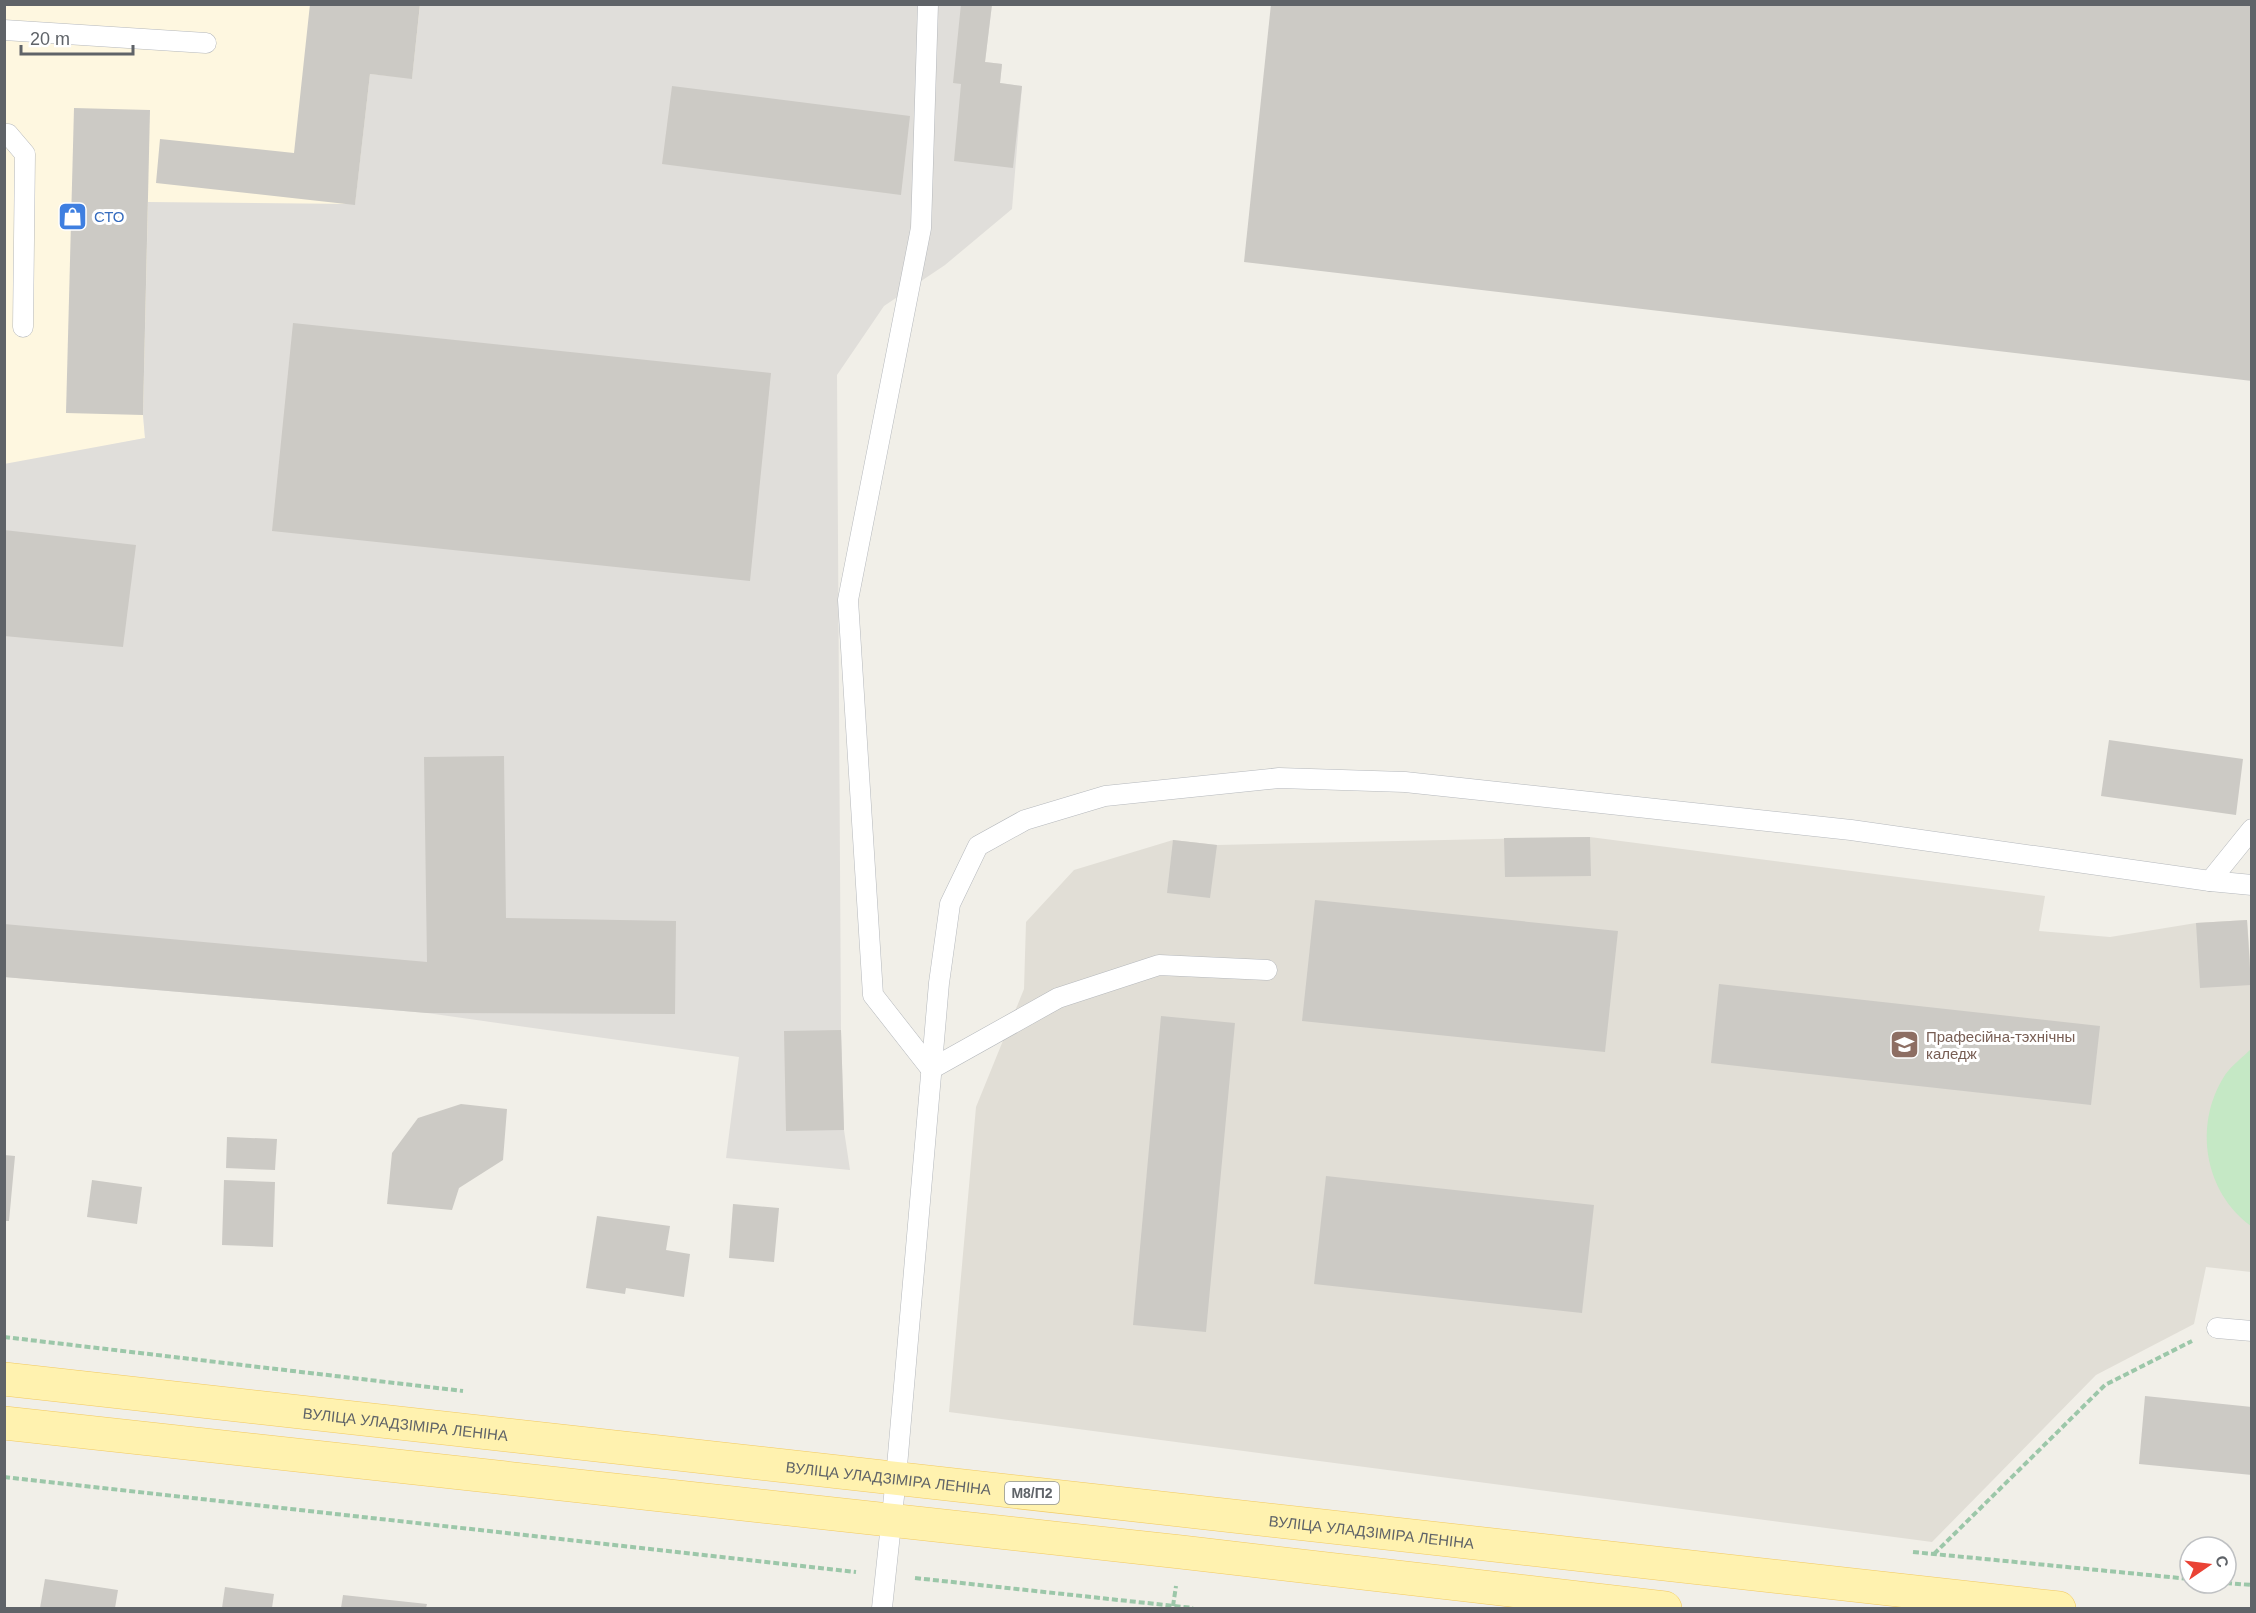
<svg xmlns="http://www.w3.org/2000/svg" width="2256" height="1613" viewBox="0 0 2256 1613" font-family="Arial,sans-serif">
<rect width="100%" height="100%" fill="#f1efe8"/>
<!-- commercial -->
<polygon fill="#fef7e0" points="4,5 420,5 412,79 370,74 355,204 143,415 145,438 5,466"/>
<!-- industrial -->
<polygon fill="#e0deda" points="420,5 992,5 985,62 1002,64 1000,83 1022,86 1012,209 945,265 884,306 837,375 841,1030 844,1130 850,1170 726,1158 739,1057 427,1013 5,977 4,464 145,438 143,415 148,202 355,204 370,74 412,78"/>
<!-- education -->
<polygon fill="#e1ded6" points="1590,837 2045,896 2039,931 2110,937 2196,923 2247,920 2252,985 2251,1272 2206,1267 2194,1324 2096,1375 1932,1542 949,1412 976,1107 1024,989 1026,922 1074,870 1173,840 1217,845"/>
<!-- green -->
<path fill="#c5e8c5" d="M2251 1049V1226C2204 1192 2193 1124 2225 1075 2231 1066 2243 1057 2251 1049Z"/>
<!-- building -->
<g fill="#cccac5">
<polygon points="310,4 420,4 412,79 370,74 355,205 156,183 160,139 294,153"/>
<polygon points="961,4 992,4 985,62 1002,64 1000,83 1022,86 1013,168 954,161 961,84 953,83"/>
<polygon points="1271,4 2252,4 2252,381 1244,262"/>
<polygon points="672,86 910,116 901,195 662,164"/>
<polygon points="74,108 150,110 143,415 66,413"/>
<polygon points="293,323 771,373 750,581 272,531"/>
<polygon points="4,530 136,545 123,647 4,636"/>
<polygon points="2109,740 2243,759 2236,815 2101,796"/>
<polygon points="504,756 506,918 676,921 675,1014 427,1013 4,977 4,924 427,962 424,757"/>
<polygon points="1590,837 1591,876 1505,877 1504,838"/>
<polygon points="1173,840 1217,845 1210,898 1167,893"/>
<polygon points="1315,900 1618,931 1605,1052 1302,1021"/>
<polygon points="2247,920 2251,985 2200,988 2196,923"/>
<polygon points="1719,984 2100,1026 2091,1105 1711,1063"/>
<polygon points="1161,1016 1235,1023 1206,1332 1133,1325"/>
<polygon points="841,1030 844,1130 786,1131 784,1031"/>
<polygon points="461,1104 507,1109 503,1160 459,1188 452,1210 387,1204 392,1153 418,1118"/>
<polygon points="227,1137 277,1139 275,1170 226,1168"/>
<polygon points="4,1155 15,1156 9,1221 4,1221"/>
<polygon points="1326,1176 1594,1205 1582,1313 1314,1284"/>
<polygon points="92,1180 142,1187 137,1224 87,1217"/>
<polygon points="224,1180 275,1182 273,1247 222,1245"/>
<polygon points="733,1204 779,1208 774,1262 729,1258"/>
<polygon points="597,1216 670,1226 666,1250 690,1254 684,1297 626,1288 625,1294 586,1288"/>
<polygon points="2145,1396 2252,1407 2252,1475 2139,1464"/>
<polygon points="45,1579 118,1590 115,1608 40,1608"/>
<polygon points="225,1587 274,1594 272,1608 222,1608"/>
<polygon points="343,1595 427,1604 426,1608 341,1608"/>
</g>
<g fill="none" stroke-linecap="round" stroke-linejoin="round">
<defs>
<g id="service">
<polyline points="928,4 921,228 848,600 873,995 931,1069"/>
<polyline points="4,30 206,43"/>
<polyline points="4,134 8,134 25,154 23,327"/>
<polyline points="2210,881 2252,829"/>
<polyline points="931,1069 1058,998 1159,965 1267,970"/>
<polyline points="2217,1328 2252,1331"/>
<polyline points="882,1608 896,1478 939,983 950,904 978,846 1025,820 1105,796 1279,778 1405,782 1851,830 2210,881 2252,885"/>
</g>
<g id="primary">
<path id="s1" d="M4 1379 2059 1608"/>
<polyline points="4,1423 1181,1552 1665,1608"/>
</g>
</defs>
<!-- service casing -->
<use href="#service" stroke="#b5b8bc" stroke-width="21"/>
<!-- primary casing -->
<use href="#primary" stroke="#f2c960" stroke-width="34"/>
<!-- path -->
<g stroke="#9cc7a9" stroke-width="4" stroke-dasharray="6 3" stroke-linecap="butt">
<polyline points="4,1337 463,1391"/>
<polyline points="4,1477 856,1572"/>
<polyline points="1913,1552 2190,1579"/>
<polyline points="1934,1554 2105,1385 2192,1341"/>
<polyline points="915,1578 1193,1608"/>
<polyline points="2226,1583 2252,1585"/>
<polyline points="1173,1606 1176,1586"/>
</g>
<!-- service -->
<use href="#service" stroke="#fff" stroke-width="20"/>
<!-- primary -->
<use href="#primary" stroke="#fff2af" stroke-width="33"/>
</g>
<!-- icons -->
<defs>
<symbol id="shop-square" viewBox="-11 -11 22 22"><rect x="-9" y="-9" width="18" height="18" rx="4" fill="#3f7fe0" stroke="#fff"/><path d="M-5-2.5h2.3a2.7 3.5 0 0 1 5.4 0H5L5.5 6h-11ZM-1.5-2.5h3a1.5 2.3 0 0 0-3 0Z" fill="#fff"/></symbol>
<symbol id="university-square" viewBox="-11 -11 22 22"><rect x="-9" y="-9" width="18" height="18" rx="4" fill="#8d6e63" stroke="#fff"/><path d="M0-5L7-2L0 1L-7-2ZM-4 1L0 2.5L4 1V4Q0 6-4 4Z" fill="#fff"/></symbol>
</defs>
<g fill-rule="evenodd">
<use href="#shop-square" x="56" y="200" width="33" height="33"/>
<use href="#university-square" x="1888" y="1028" width="33" height="33"/>
</g>
<g text-anchor="middle" dominant-baseline="central" stroke-width="6" stroke-linejoin="round" paint-order="stroke">
<!-- shield labels -->
<rect fill="#fff" stroke="#8f9295" stroke-width="1.5" x="1005" y="1482" width="54" height="22" rx="4.5"/>
<g font-size="14" font-weight="bold" fill="#5f6368">
<text x="1032" y="1493">М8/П2</text>
</g>
<!-- shop labels -->
<g font-size="15" fill="#366cbe" stroke="#fff" text-anchor="start">
<text x="94" y="216">СТО</text>
</g>
<!-- education labels -->
<g font-size="15" fill="#785e54" stroke="#fff" text-anchor="start">
<text x="1926" y="1036">Прафесійна-тэхнічны<tspan x="1926" dy="17">каледж</tspan></text>
</g>
<!-- street labels -->
<g font-size="15" fill="#5f6368" stroke="#fff">
<text stroke="none"><textPath href="#s1" startOffset="404">ВУЛІЦА УЛАДЗІМІРА ЛЕНІНА</textPath></text>
<text stroke="none"><textPath href="#s1" startOffset="890">ВУЛІЦА УЛАДЗІМІРА ЛЕНІНА</textPath></text>
<text stroke="none"><textPath href="#s1" startOffset="1376">ВУЛІЦА УЛАДЗІМІРА ЛЕНІНА</textPath></text>
</g>
</g>
<!-- border -->
<rect width="2256" height="1613" fill="none" stroke="#5f6368" stroke-width="12"/>
<!-- north arrow -->
<g transform="translate(2208 1565) rotate(76)"><circle r="28" fill="#ffffff" stroke="#bfc1c3" stroke-width="1.5"/>
<path d="M0-4.5L10 22L0 15L-10 22Z" fill="#ea4335"/>
<text y="-9" font-size="16" font-weight="bold" text-anchor="middle" fill="#5f6368">С</text>
</g>
<!-- scale -->
<path d="M21 45v9h112v-9" fill="none" stroke="#5f6368" stroke-width="3"/>
<text x="30" y="45" font-size="18" fill="#5f6368" stroke="#ffffff" stroke-width="4.5" paint-order="stroke">20 m</text>
</svg>
